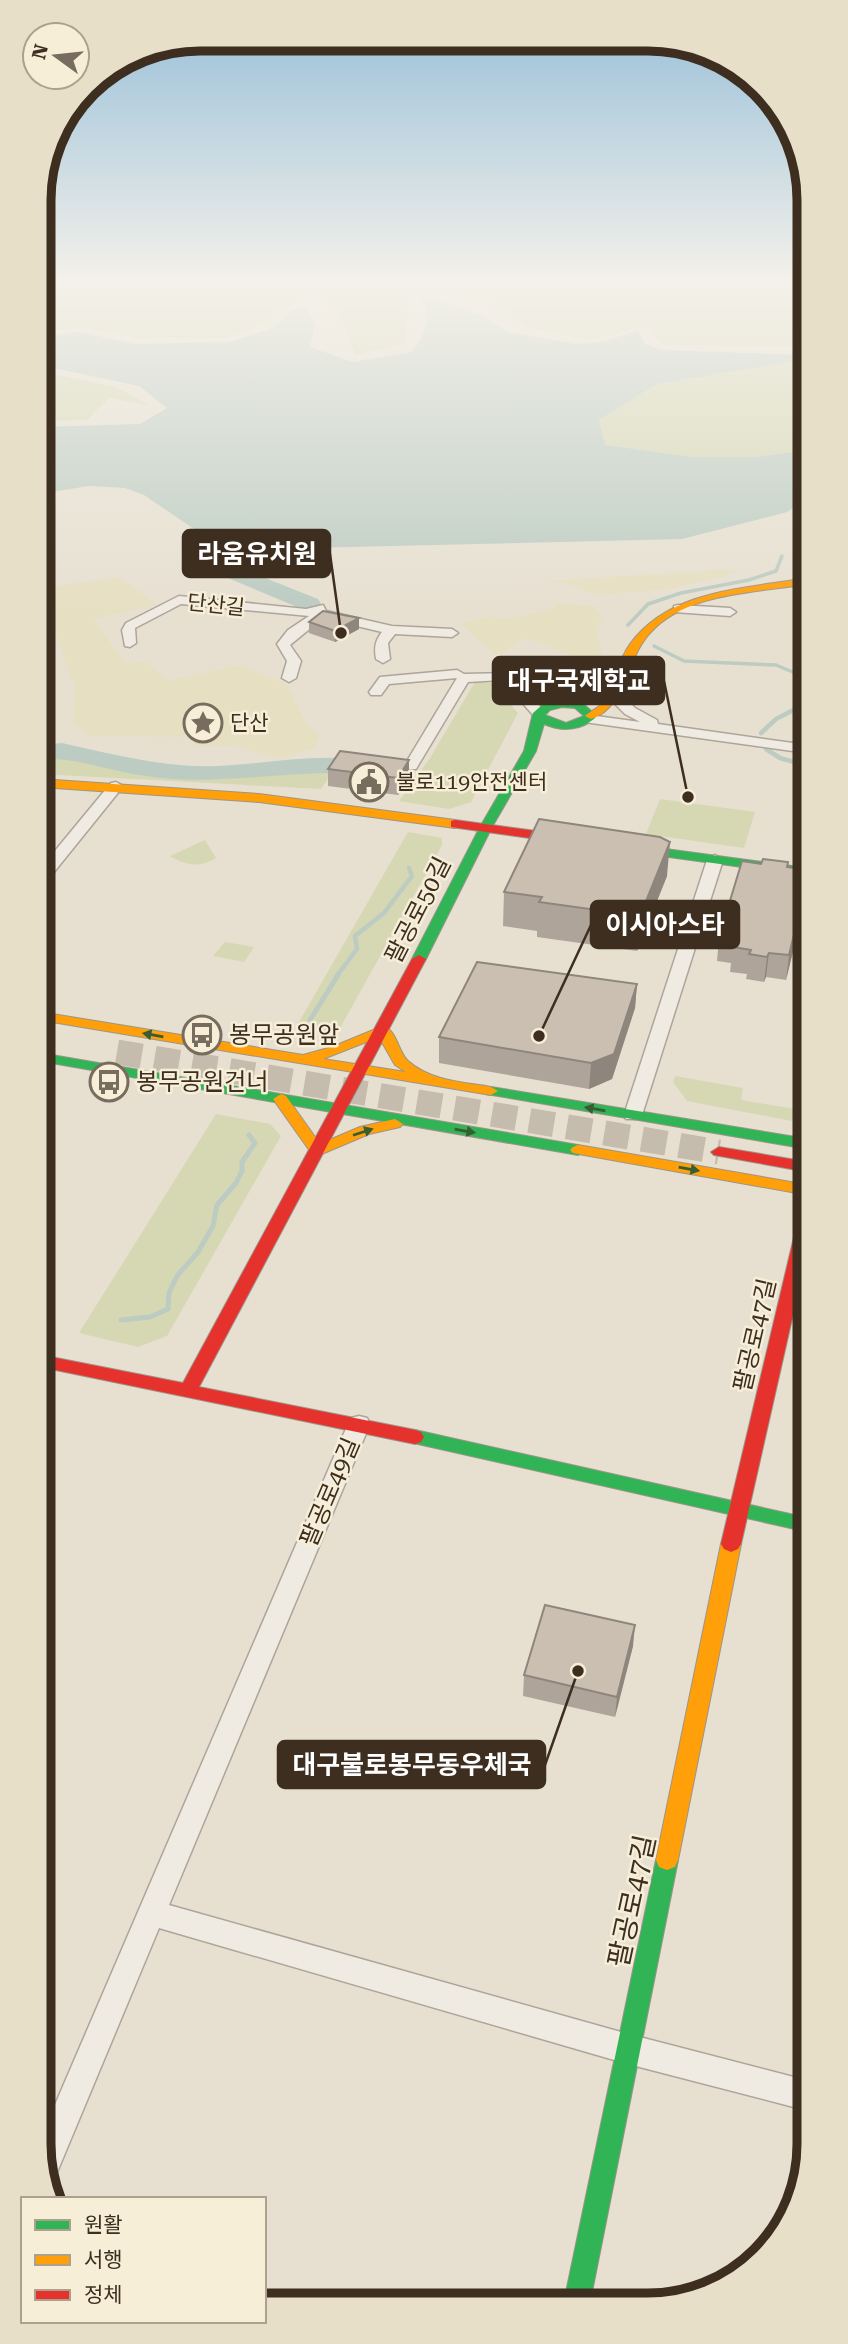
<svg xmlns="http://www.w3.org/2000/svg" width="848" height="2344" viewBox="0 0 848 2344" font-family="'Roboto Serif','Noto Sans KR',serif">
<rect width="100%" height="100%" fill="#e7e0d1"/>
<!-- farmland -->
<g fill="#e6dfc2">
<polygon points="738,569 726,576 671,589 596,595 567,584 543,581"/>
<polygon points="120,577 157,605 93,619 125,663 147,662 168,681 240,665 287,684 308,727 321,734 313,749 278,758 227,745 193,747 196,737 90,736 73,723 74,687 40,588"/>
<polygon points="559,604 594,606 604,620 596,624 602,655 574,661 568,654 527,639 519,640 504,652 494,654 461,624 493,616 508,619 548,610"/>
</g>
<!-- green -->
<g fill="#d6d7b3">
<polygon points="39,284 410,284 405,343 355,355 338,311 315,296 280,310 264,323 226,338 139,338 83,327 39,332"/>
<polygon points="410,284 806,284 807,346 663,345 647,326 590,340 528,328 491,303"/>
<polygon points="807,359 807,450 757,457 693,457 604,445 599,420 657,384"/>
<polygon points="39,371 116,387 149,405 109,398 87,420 39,421"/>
<polygon points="475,682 492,683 518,713 471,802 449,809 399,801 430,758"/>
<polygon points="40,753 55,753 167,775 246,776 336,767 321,789 40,774"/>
<polygon points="660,799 755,812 744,848 646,834"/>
<polygon points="408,832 442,838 442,845 340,1028 319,1033 295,1029"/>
<path d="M205 840 216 858C199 868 187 866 170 856Z"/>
<polygon points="225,942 254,947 244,962 213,956"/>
<polygon points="675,1076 743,1088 741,1100 808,1111 808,1124 687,1101 673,1082"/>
<polygon points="216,1114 270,1124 281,1136 167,1336 138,1347 79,1333"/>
</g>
<!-- water -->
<path fill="#bcccc2" d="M419 293 482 316 508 332 575 344 606 341 638 330 644 343 660 350 807 355V359L657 384 599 420 605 445 693 457H757L807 450V499L787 512 682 539 225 550 144 495 125 488 89 486 39 494V427L140 424 167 408 139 386 39 365V337L79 332 136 344 229 342 273 328 292 310 306 306 315 325 310 347 353 362 412 352C428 330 432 318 419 293Z"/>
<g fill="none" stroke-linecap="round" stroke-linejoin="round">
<!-- stream-far2 -->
<g stroke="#bcccc2" stroke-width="3.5">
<polyline points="628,625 648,604 681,593 749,580 776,571 782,556"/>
<polyline points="654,646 684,661 776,665 807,678"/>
</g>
<!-- stream-far1 -->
<g stroke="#bcccc2" stroke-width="4.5">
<polyline points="761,733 776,719 807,703"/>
<polyline points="766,749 780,758 807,766"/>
<polyline points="336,977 357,949 355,936 384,913 412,876 409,868"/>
</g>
<!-- stream -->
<g stroke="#bcccc2" stroke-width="5">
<polyline points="310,1020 338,975"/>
<polyline points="121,1320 150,1317 168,1309 169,1293 177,1276 198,1252 213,1226 217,1205 236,1183 242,1171 242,1162 255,1143 249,1135"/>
</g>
<!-- river -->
<g fill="#bcccc2" fill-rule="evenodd">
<polygon points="214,536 221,538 224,542 221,546 206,553 208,555 318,599 321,604 318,609 302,609 192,563 185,550 188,546"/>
<path d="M62 743C112 754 164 768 216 766 271 764 329 750 383 764L386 769 383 774C368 778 355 773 340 773 272 772 209 787 140 775 105 770 76 757 40 759V745Z"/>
</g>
<!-- secondary-tunnel -->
<polyline stroke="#c5bcae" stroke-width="25" stroke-dasharray="25 13" stroke-linecap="butt" points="117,1052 719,1152"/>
<defs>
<g id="street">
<path d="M179 596 306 609 323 605 326 611 392 626 452 629 458 633 452 637 395 634 388 643 390 659 383 663 376 659C374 648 375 641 382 632L323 618 290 645 301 661 296 678 289 682 282 678 287 661 277 644 288 630 309 616 181 604 135 628 136 643 130 647 125 646 122 630 126 623Z"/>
<polygon points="678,605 730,608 736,612 730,616 674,612 674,606"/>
<polygon points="457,670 464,674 511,673 546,713 539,717 534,716 502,680 468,682 416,769 406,769 404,766 457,678 389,684 381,695 371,695 369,692 380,677"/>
<polygon points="612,689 617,690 635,708 657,720 658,724 807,745 807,753 584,722 582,719 589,715 640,722 625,714 607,696 605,693"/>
<polygon points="116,782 123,786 121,789 46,882 40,884 40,869 111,783"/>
<polygon points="715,855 723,860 642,1115 640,1119 626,1119 624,1115 707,860"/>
<polygon points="359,1416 367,1418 370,1424 169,1905 628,2034 809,2081 809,2111 628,2064 159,1928 53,2182 46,2185 42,2176 42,2135 348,1424 351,1418"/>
</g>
<g id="fast">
<polygon points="802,437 807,437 807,442 802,441"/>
<path d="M562 701 582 703 597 716C582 731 562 732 544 724L536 751 492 827 426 959 424 962H414L412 959 480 827 524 751 533 713 542 705ZM562 707 575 708 584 716 566 723 545 715 550 710Z"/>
<polygon points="636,845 807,868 807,876 632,852 630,849"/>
<polygon points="40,1053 578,1145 586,1150 578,1155 40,1061"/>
<polygon points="491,1087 808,1139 808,1149 486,1094 484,1091 486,1088"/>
<polygon points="415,1430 808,1518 808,1532 409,1442 406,1437 409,1432"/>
<polygon points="667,1850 675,1853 678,1860 590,2302 564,2302 656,1860 659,1853"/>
</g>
<g id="slow">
<path d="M807 578V584C756 593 687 592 650 633 626 658 626 708 591 719L585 716C590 711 598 709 602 703 614 685 617 662 630 644 671 589 744 589 807 578Z"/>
<polygon points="40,779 259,794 455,820 461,824 455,828 259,802 40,787"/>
<path d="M40 1012 303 1055 332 1047 383 1026C397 1030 398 1052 408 1061 431 1081 462 1082 491 1087L498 1091 491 1095 40 1020ZM379 1037 395 1065 406 1072 323 1059Z"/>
<polygon points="281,1094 286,1096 320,1144 360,1127 395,1119 403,1124 400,1127 369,1134 317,1156 312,1154 273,1099"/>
<polygon points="578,1145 808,1185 808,1195 573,1153 570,1150 573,1147"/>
<polygon points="731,1536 738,1539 741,1544 678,1860 675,1867 667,1870 659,1867 656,1860 721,1544 724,1539"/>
</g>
<g id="jam">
<polygon points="455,820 566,835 572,839 566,843 451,827 451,821"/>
<polygon points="419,955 426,959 199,1387 415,1430 421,1432 424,1437 421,1442 415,1444 41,1367 41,1355 183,1383 412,959"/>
<polygon points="719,1147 808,1162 808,1172 714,1155 711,1152"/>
<polygon points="808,1207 808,1248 741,1544 738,1549 731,1552 724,1549 721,1544 800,1212"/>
</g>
</defs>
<!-- street casing -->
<use href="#street" stroke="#ada599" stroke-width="3"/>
<!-- fast casing -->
<use href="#fast" stroke="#9c958a" stroke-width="2"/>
<!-- slow casing -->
<use href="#slow" stroke="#9c958a" stroke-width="2"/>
<!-- jam casing -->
<use href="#jam" stroke="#9c958a" stroke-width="2"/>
<!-- street -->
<use href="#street" fill="#efebe3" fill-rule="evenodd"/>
<!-- fast -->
<use href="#fast" fill="#30b455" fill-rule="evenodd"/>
<!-- slow -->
<use href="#slow" fill="#ff9f0a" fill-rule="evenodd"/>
<!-- jam -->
<use href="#jam" fill="#e5322d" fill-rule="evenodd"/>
</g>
<!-- wall -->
<g fill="#afa499">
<polygon points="359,618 359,629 335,642 309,633 309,622"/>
<polygon points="409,760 409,777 398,795 328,786 328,769"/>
<polygon points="787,867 807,894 786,980 766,977 764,982 746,979 747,974 730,972 731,963 717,961 719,937"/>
<polygon points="667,876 637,951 537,937 537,931 503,926 504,892"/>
<polygon points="637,984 635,1008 612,1079 589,1089 439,1063 439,1037"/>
<polygon points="633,1646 615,1717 523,1696 524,1675"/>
</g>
<!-- shaded-wall -->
<g fill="#8e867d">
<polygon points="359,618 359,629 335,642 335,631"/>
<polygon points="409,760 409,777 398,795 398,778"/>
<polygon points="670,842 667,876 637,951 640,916"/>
<polygon points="807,881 807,894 786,980 789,955"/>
<polygon points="769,953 766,977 764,982 767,957"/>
<polygon points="637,984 635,1008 612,1079 589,1089 591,1063"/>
<polygon points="635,1625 633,1646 615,1717 617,1697"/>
</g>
<!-- building -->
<g fill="#cbbfb2" stroke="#8e867d" stroke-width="2">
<polygon points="323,611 359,618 335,631 309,622"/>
<polygon points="340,751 409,760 398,778 328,769"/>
<polygon points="539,819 660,837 670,842 640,916 539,902 542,897 504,892"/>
<polygon points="763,859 788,862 787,867 807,870 807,881 789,955 769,953 767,957 749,954 751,950 733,947 735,939 719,937 742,861 761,864"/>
<polygon points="477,962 637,984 614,1054 591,1063 439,1037"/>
<polygon points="545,1605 635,1625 617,1697 524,1675"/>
</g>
<!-- one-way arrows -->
<defs><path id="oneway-solid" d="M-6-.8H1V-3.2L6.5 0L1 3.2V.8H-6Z" transform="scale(1.75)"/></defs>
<g fill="#385d33">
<use href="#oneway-solid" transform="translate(153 1035) rotate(-170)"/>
<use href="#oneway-solid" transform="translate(595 1109) rotate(-170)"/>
<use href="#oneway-solid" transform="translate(465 1131) rotate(10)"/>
<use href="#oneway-solid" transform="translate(363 1132) rotate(-18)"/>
<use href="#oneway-solid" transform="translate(689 1169) rotate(10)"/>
</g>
<!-- sky -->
<linearGradient id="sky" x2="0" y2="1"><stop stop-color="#96bed9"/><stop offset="0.46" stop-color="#f4f1ea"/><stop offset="1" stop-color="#f4f1ea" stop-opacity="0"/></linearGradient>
<rect width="848" height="612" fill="url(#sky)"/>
<!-- icons -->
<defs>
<symbol id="sight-ring" viewBox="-11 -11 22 22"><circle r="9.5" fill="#f7eed8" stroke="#786c5e" stroke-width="1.5"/><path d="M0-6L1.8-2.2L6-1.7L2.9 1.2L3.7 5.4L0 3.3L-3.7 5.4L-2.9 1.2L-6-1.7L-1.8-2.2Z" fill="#786c5e"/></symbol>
<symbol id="civic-ring" viewBox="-11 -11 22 22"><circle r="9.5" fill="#f7eed8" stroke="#786c5e" stroke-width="1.5"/><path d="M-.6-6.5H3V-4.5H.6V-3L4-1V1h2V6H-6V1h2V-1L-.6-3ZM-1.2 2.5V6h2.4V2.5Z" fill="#786c5e"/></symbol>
<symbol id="bus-ring" viewBox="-11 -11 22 22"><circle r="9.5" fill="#f7eed8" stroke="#786c5e" stroke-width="1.5"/><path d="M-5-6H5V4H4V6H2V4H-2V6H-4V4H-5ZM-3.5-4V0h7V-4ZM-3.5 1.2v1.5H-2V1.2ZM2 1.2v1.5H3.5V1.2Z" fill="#786c5e"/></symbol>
</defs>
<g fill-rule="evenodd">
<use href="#sight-ring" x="181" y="701" width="44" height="44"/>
<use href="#civic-ring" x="347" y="760" width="44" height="44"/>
<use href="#bus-ring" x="180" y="1013" width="44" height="44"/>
<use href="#bus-ring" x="87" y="1060" width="44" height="44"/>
</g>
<g text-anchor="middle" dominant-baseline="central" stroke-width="5" stroke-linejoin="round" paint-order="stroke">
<!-- far-street labels -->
<g font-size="21" fill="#3d2e20" stroke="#f7eed8">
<text transform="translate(216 605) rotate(6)">단산길</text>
</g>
<!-- far-poi labels -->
<g font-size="21" fill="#3d2e20" stroke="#f7eed8" text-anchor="start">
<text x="230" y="723">단산</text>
<text x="396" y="782">불로119안전센터</text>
</g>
<!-- street labels -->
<g font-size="24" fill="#3d2e20" stroke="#f7eed8">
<text transform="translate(418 910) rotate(-63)">팔공로50길</text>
<text transform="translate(755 1335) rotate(-77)">팔공로47길</text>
<text transform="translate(330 1492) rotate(-67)">팔공로49길</text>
</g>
<!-- poi labels -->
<g font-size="24" fill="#3d2e20" stroke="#f7eed8" text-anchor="start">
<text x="229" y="1035">봉무공원앞</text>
<text x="136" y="1082">봉무공원건너</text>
</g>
<!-- near-street labels -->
<g font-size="28" fill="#3d2e20" stroke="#f7eed8">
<text transform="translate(632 1901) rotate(-78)">팔공로47길</text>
</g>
</g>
<!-- crop -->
<path d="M0 0H848V2344H0ZM200 51H648A149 149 0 0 1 797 200V2144A149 149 0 0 1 648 2293H200A149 149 0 0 1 51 2144V200A149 149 0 0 1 200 51Z" fill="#e8dfc9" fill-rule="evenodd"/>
<path fill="none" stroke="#3d2e20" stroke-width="9" d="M200 51H648A149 149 0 0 1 797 200V2144A149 149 0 0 1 648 2293H200A149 149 0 0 1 51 2144V200A149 149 0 0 1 200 51Z"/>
<!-- callouts -->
<path fill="none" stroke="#3d2e20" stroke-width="2.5" d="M341 633L330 554M688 797L664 681M539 1036L591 925M578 1671L545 1765"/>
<g fill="#3d2e20" stroke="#f7eed8" stroke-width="2.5">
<circle cx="341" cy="633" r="7"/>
<circle cx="688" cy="797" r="7"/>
<circle cx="539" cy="1036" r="7"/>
<circle cx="578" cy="1671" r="7"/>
</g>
<g fill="#3d2e20" stroke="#3d2e20" stroke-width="2.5">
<rect x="183" y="530" width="147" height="47" rx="7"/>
<rect x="493" y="657" width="171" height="47" rx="7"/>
<rect x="591" y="901" width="148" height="47" rx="7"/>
<rect x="278" y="1741" width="267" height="47" rx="7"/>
</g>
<g font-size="26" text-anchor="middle" font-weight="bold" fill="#fff">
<text x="257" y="563">라움유치원</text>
<text x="579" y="690">대구국제학교</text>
<text x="665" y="934">이시아스타</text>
<text x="412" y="1774">대구불로봉무동우체국</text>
</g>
<!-- legend -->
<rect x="21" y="2197" width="245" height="126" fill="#f7eed8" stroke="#ada18e" stroke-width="2"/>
<rect x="35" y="2220" width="35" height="10" fill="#30b455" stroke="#ada18e" stroke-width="2"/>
<text x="84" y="2232" font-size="21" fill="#3d2e20">원활</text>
<rect x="35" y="2255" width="35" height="10" fill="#ff9f0a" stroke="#ada18e" stroke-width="2"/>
<text x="84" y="2267" font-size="21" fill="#3d2e20">서행</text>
<rect x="35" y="2290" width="35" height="10" fill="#e5322d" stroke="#ada18e" stroke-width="2"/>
<text x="84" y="2302" font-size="21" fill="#3d2e20">정체</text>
<!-- north arrow -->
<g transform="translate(56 56) rotate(285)"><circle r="33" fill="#f7eed8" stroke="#ada18e" stroke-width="2"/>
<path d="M0-5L12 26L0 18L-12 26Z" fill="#786c5e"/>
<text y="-10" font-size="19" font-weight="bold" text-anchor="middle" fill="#3d2e20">N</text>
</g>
</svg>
